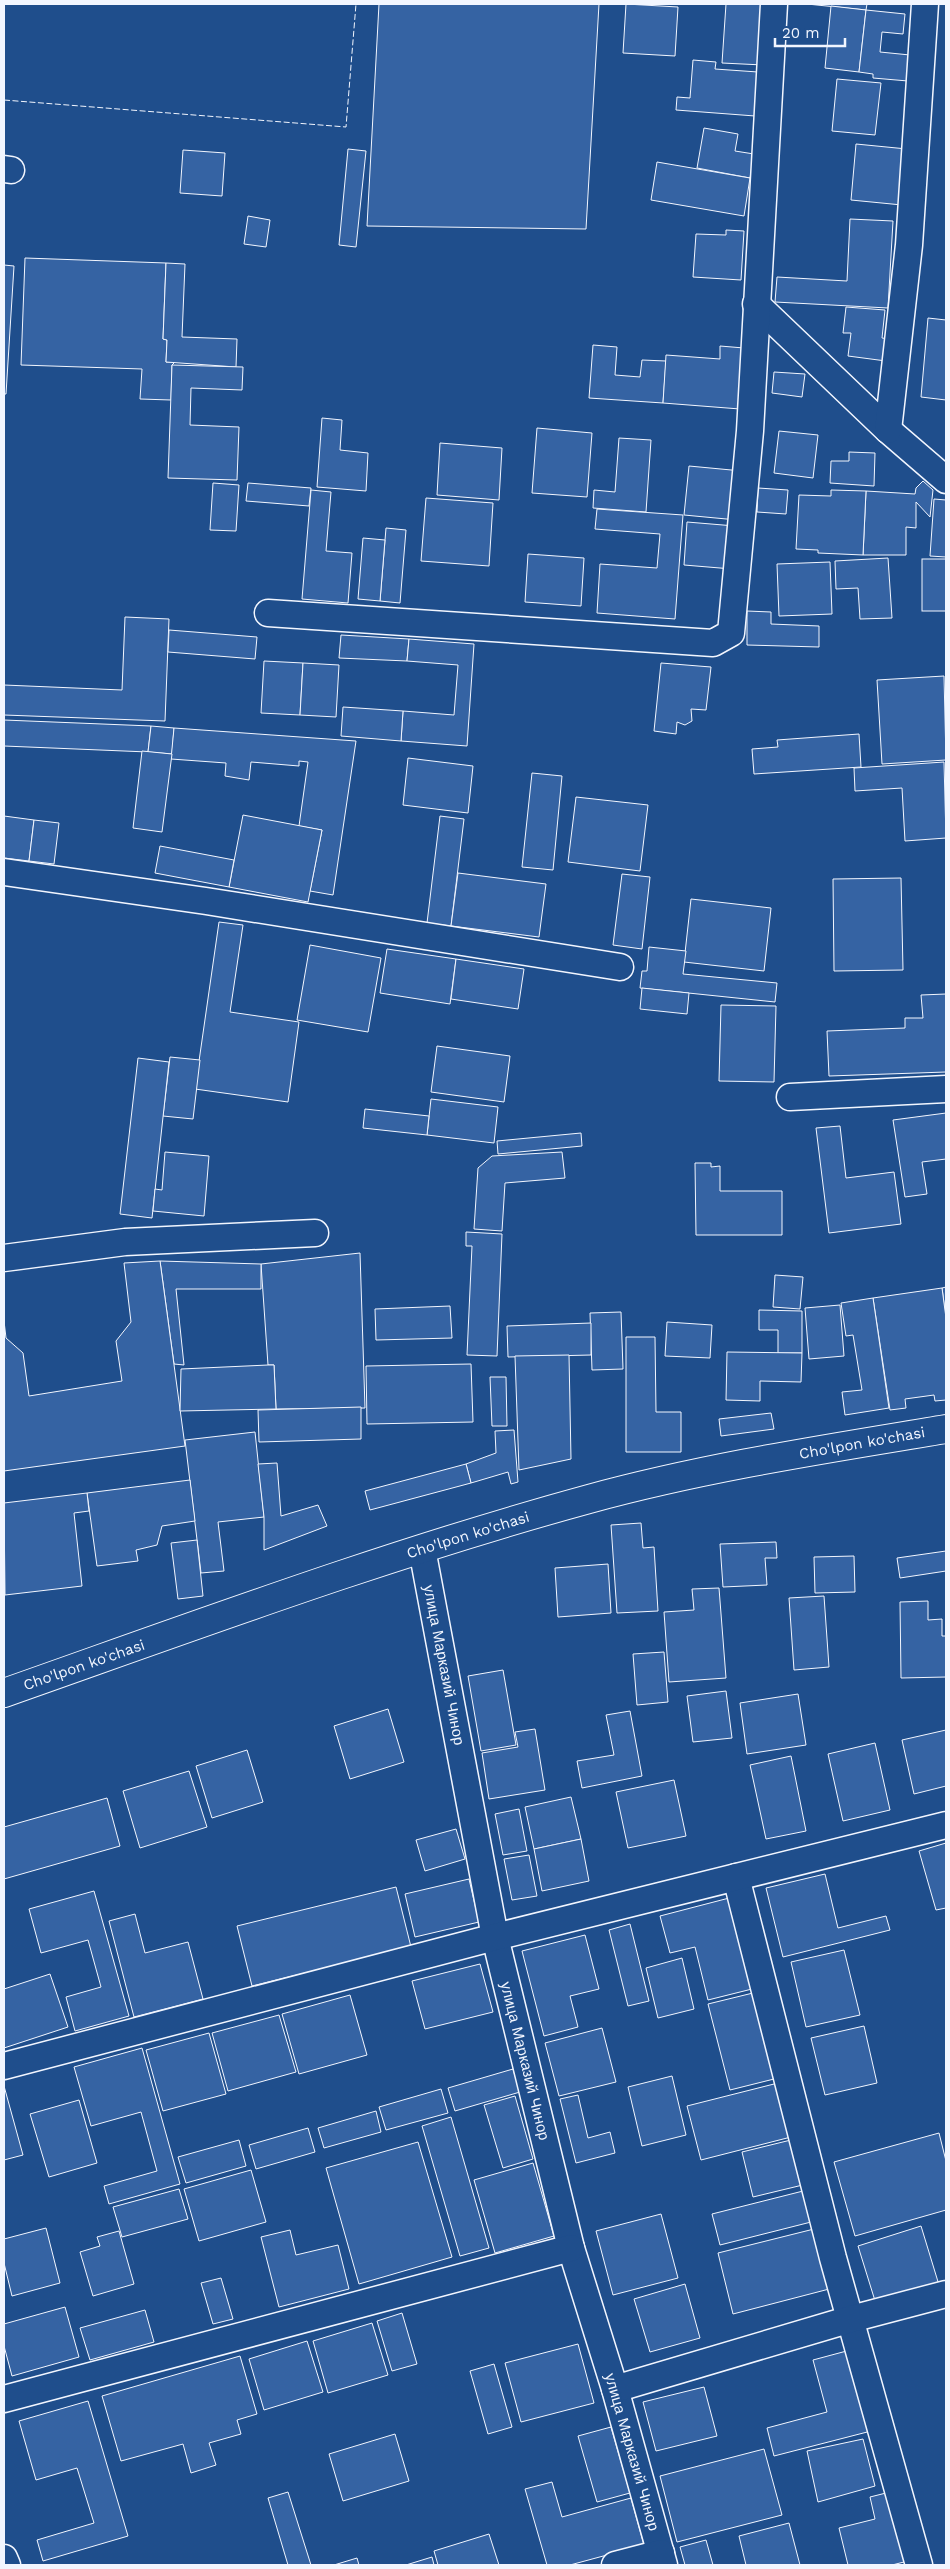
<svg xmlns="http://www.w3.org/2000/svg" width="950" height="2569" viewBox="0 0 950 2569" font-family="'Work Sans',sans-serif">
<rect width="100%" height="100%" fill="#1f4e8c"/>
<!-- building -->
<g fill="#3563a3" stroke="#f2f6ff">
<polygon points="379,4 599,4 586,229 367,226"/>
<polygon points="626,4 678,7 675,56 623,53"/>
<polygon points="726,4 766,4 763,65 722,63"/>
<polygon points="807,4 867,4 866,10"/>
<polygon points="831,6 866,10 859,72 825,68"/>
<polygon points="866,10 905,14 903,34 882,32 880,52 910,55 908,81 873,78 873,74 859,72"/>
<polygon points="693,60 716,62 715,69 758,72 755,116 676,110 677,97 690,98"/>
<polygon points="837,79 881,83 875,135 832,131"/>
<polygon points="704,128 738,134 735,151 754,154 750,178 697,168"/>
<polygon points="856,144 907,149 902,205 851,200"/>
<polygon points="348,149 366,151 356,247 339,245"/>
<polygon points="183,150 225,153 222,196 180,193"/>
<polygon points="657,162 750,178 744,216 651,200"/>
<polygon points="248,216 270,220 266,247 244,244"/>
<polygon points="850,219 893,221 888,308 775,302 777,277 847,281"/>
<polygon points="726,230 744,231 741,280 693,277 696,234 726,235"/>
<polygon points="25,258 166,263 163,339 167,340 166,362 175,362 172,365 171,400 140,399 142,369 21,365"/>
<polygon points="166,263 185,264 182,337 237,339 236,367 166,362 167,340 163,339"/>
<polygon points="4,265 14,266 6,394 4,394"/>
<polygon points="846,307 885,310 882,338 889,339 886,361 848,356 851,333 843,333"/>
<polygon points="928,318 946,320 946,400 921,397"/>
<polygon points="593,345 617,347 615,375 640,377 642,360 666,361 663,403 589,398"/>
<polygon points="720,346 744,348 740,409 663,403 666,355 720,359"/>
<polygon points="172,365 243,367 242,390 191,388 190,425 239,427 237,480 168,478"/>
<polygon points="774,372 805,374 802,397 772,393"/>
<polygon points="322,418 342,420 340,450 368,453 366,491 317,487"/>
<polygon points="537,428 592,433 587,497 532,493"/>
<polygon points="779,431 818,435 813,478 774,473"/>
<polygon points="619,438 651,440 646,512 593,508 594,490 615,492"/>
<polygon points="440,443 502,448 499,500 437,495"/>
<polygon points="849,452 875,453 874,486 830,483 831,461 849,461"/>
<polygon points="689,466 742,471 737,520 684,515"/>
<polygon points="923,481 933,490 930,517 916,502 916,528 906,527 906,555 863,555 866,491 915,494 916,488"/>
<polygon points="213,483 239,485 236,531 210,530"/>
<polygon points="248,483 311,488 309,506 246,501"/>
<polygon points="758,488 788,490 786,514 757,512"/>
<polygon points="311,490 331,492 326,551 352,553 348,603 302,599"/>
<polygon points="831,490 866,491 863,555 818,553 818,550 796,549 799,495 831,496"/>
<polygon points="426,498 493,503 489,566 421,561"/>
<polygon points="934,499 946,500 946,557 930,556"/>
<polygon points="597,509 683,515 675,619 597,613 600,564 657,568 660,534 595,529"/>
<polygon points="687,522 735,526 732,569 684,565"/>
<polygon points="386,528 406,530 400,603 380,601"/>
<polygon points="363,538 385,540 380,601 358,599"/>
<polygon points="528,554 584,558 581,606 525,602"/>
<polygon points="888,558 892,618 860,619 858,588 836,589 835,561"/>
<rect x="922" y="559" width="24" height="52"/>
<polygon points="830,562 832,614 779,616 777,564"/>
<polygon points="747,611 771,612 771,624 819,626 819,647 747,645"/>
<polygon points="125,617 169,619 165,721 4,715 4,685 122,690"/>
<polygon points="169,630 257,637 255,659 168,652"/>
<polygon points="341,635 409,639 407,661 339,658"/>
<polygon points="409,639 474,644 467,746 401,741 403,711 454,715 458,665 407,661"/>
<polygon points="264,661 303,663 300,715 261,713"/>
<polygon points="303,663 339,665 336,717 300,715"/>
<polygon points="661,663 711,667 706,710 691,709 692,721 685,725 677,722 676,734 654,731"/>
<polygon points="944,676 946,760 882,764 877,680"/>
<polygon points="343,707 403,711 401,741 341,736"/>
<polygon points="4,720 151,726 148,752 4,746"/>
<polygon points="151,726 174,728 172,754 148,752"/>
<polygon points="174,728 356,741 333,895 310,891 322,830 299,826 308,762 299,761 299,766 251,762 249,780 225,776 226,763 171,759"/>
<polygon points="859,734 861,767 754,774 752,749 778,747 777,740"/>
<polygon points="142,751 172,754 162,832 133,828"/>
<polygon points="408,758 473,766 468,813 403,805"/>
<polygon points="944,762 946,838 905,841 902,788 855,791 854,768"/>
<polygon points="532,773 562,776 553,870 522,867"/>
<polygon points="576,797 648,805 640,871 568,862"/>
<polygon points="243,815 322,830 308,902 229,887"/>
<polygon points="4,816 34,820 29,861 4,858"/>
<polygon points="440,816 464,819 451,926 427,923"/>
<polygon points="34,820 59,823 54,864 29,861"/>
<polygon points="160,846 234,860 229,887 155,873"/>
<polygon points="458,873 546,884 539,937 451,926"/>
<polygon points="622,874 650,877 642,949 613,945"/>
<polygon points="901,878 903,970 834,971 833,879"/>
<polygon points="691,899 771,908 764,971 684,962"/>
<polygon points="219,922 243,925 230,1012 299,1022 288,1102 195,1089"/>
<polygon points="310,945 381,958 368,1032 297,1020"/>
<polygon points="649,947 686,951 683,974 777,983 775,1002 640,988 642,971 647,971"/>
<polygon points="387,949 456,959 450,1004 380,993"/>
<polygon points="456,959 524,969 518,1009 451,999"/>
<polygon points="642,988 689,993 687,1014 640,1009"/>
<polygon points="946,994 946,1072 829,1076 827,1031 905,1028 905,1018 923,1018 921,995"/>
<polygon points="721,1005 776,1006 774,1082 719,1081"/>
<polygon points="437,1046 510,1056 504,1102 431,1092"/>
<polygon points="170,1057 200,1060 193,1119 163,1116"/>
<polygon points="138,1058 169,1062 152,1218 120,1214"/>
<polygon points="431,1099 498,1107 494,1143 427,1135"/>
<polygon points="365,1109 429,1116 427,1135 363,1128"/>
<polygon points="946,1113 946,1159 922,1162 927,1194 905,1197 893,1120"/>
<polygon points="840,1126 846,1178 894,1172 901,1224 829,1233 816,1128"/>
<polygon points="581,1133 582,1146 498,1154 497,1141"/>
<polygon points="165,1152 209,1156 204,1216 153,1211 155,1189 162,1190"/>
<polygon points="562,1152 565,1178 505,1183 502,1231 474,1229 478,1168 492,1156"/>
<polygon points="695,1163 711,1163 711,1167 720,1166 720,1191 782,1191 782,1235 696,1235"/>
<polygon points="466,1232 502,1234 497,1356 467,1355 472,1246 466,1246"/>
<polygon points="360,1253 365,1408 276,1409 274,1365 268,1365 261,1264"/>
<polygon points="160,1261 261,1264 261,1289 176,1289 184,1365 174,1364"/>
<polygon points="160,1261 185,1446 4,1471 4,1321 6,1338 23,1353 29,1396 122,1381 116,1341 131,1322 124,1263"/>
<polygon points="775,1275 803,1277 800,1309 773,1307"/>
<polygon points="946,1287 946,1318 942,1288"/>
<polygon points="942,1288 946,1318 946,1400 935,1401 934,1395 905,1399 906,1408 890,1410 873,1298"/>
<polygon points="873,1298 889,1408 845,1415 842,1392 862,1390 853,1335 846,1336 841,1303"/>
<polygon points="840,1305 844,1356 809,1359 805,1308"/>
<polygon points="450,1306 452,1338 376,1340 375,1309"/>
<polygon points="759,1310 802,1311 802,1353 778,1353 778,1330 759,1330"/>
<polygon points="621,1312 623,1369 592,1370 590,1313"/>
<polygon points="667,1322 712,1325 710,1358 665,1356"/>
<polygon points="591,1323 591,1355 508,1357 507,1326"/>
<polygon points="626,1337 655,1337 656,1412 681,1412 681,1452 626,1452"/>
<polygon points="727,1352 802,1353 801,1382 760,1381 760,1401 726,1400"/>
<polygon points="569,1355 571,1459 519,1470 515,1356"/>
<polygon points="471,1364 473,1422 367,1424 366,1366"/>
<polygon points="268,1365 274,1365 276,1409 180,1411 181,1369"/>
<polygon points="490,1377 506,1377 507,1426 492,1426"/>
<polygon points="361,1407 361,1439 259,1442 258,1410"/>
<polygon points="771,1413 774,1429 721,1436 719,1419"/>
<polygon points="514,1430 518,1482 511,1484 508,1472 471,1483 466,1464 496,1453 495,1431"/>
<polygon points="255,1432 264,1517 218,1522 224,1571 201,1573 185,1440"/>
<polygon points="277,1463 281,1516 318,1505 327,1526 264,1550 264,1517 258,1464"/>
<polygon points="466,1464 471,1483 370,1510 365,1491"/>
<polygon points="190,1480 195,1521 162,1526 157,1545 136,1550 138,1561 97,1566 87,1493"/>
<polygon points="87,1493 89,1511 74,1513 82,1586 5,1595 4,1503"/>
<polygon points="641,1523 643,1548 654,1547 658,1611 617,1613 611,1525"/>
<polygon points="197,1540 203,1596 178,1599 171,1543"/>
<polygon points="776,1542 777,1558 765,1558 767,1585 723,1587 720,1544"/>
<polygon points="946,1551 946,1571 900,1578 897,1558"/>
<polygon points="854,1556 855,1592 815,1593 814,1557"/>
<polygon points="608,1564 611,1613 558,1617 555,1568"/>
<polygon points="719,1588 726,1678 669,1682 664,1612 694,1610 692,1589"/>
<polygon points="824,1596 829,1667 794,1670 789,1598"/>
<polygon points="928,1601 928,1620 942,1619 942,1636 946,1636 946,1677 901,1678 900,1602"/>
<polygon points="664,1652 668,1702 637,1705 633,1654"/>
<polygon points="503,1670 516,1745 481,1751 468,1676"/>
<polygon points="726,1691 732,1738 693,1742 687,1696"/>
<polygon points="798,1694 806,1745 747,1754 740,1703"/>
<polygon points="388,1709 404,1762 350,1779 334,1726"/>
<polygon points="630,1711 642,1776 582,1788 577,1761 614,1755 606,1715"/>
<polygon points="535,1729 545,1790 489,1799 482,1753 518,1747 515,1732"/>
<polygon points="946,1730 946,1786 914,1794 902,1740"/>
<polygon points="875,1743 890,1810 843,1821 828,1754"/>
<polygon points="247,1750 263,1802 212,1818 196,1766"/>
<polygon points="791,1756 806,1831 766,1839 750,1765"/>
<polygon points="189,1771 207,1827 140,1848 123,1791"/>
<polygon points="674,1780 686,1836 628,1848 616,1792"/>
<polygon points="571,1797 581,1839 534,1849 525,1807"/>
<polygon points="107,1798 120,1846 4,1879 4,1827"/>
<polygon points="519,1809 527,1851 503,1855 495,1814"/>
<polygon points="456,1829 465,1859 425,1871 416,1840"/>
<polygon points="581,1839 589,1881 542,1891 534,1849"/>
<polygon points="946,1843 946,1908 936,1910 919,1851"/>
<polygon points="529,1855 537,1896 512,1900 504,1859"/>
<polygon points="825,1874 838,1928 886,1916 890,1930 783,1957 766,1888"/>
<polygon points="469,1879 479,1922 415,1937 405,1894"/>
<polygon points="396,1887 411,1947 252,1986 237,1926"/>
<polygon points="94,1891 129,2016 75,2031 66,1997 101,1987 88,1940 41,1953 29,1909"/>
<polygon points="733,1897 756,1988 708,2000 695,1947 670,1953 660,1916"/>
<polygon points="135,1914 145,1953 188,1942 203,1999 134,2017 109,1921"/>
<polygon points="630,1924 649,2001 628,2006 609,1930"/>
<polygon points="585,1935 599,1989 570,1996 578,2027 544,2036 522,1951"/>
<polygon points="844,1950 860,2015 806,2027 791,1962"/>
<polygon points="682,1958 694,2009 658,2018 646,1968"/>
<polygon points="480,1964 493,2012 425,2029 412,1981"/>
<polygon points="50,1974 68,2027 4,2048 4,1989"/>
<polygon points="757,1992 778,2078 730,2090 708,2004"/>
<polygon points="350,1995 367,2055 299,2074 282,2014"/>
<polygon points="279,2015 296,2072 228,2091 212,2033"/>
<polygon points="864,2026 877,2083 825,2095 811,2038"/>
<polygon points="602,2028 616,2082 559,2096 545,2043"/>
<polygon points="209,2033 226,2094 163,2111 146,2050"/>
<polygon points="142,2048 180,2184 109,2204 104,2186 157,2171 141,2112 91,2126 74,2067"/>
<polygon points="513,2069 520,2092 455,2111 448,2088"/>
<polygon points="672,2076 686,2135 642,2146 628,2087"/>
<polygon points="778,2083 791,2137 701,2160 687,2106"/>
<polygon points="4,2086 23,2155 4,2160"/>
<polygon points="441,2089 448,2113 386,2130 379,2107"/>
<polygon points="578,2095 588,2138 610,2132 615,2153 576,2163 560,2099"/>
<polygon points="515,2096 533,2159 503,2168 484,2105"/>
<polygon points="79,2100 97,2163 49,2177 30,2114"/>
<polygon points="376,2111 381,2132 324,2148 318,2128"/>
<polygon points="451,2117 489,2248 460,2256 422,2126"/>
<polygon points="308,2128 315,2152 256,2169 249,2145"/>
<polygon points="939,2133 946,2161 946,2210 855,2236 834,2162"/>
<polygon points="799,2138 811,2183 753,2197 742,2152"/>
<polygon points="239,2140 246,2166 186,2183 178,2157"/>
<polygon points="418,2142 452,2257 359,2284 326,2168"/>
<polygon points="533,2163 554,2236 495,2253 474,2180"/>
<polygon points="251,2170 266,2222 199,2241 184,2189"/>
<polygon points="179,2189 188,2219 122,2237 113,2207"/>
<polygon points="811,2189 819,2220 720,2245 712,2214"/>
<polygon points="661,2214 678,2278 613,2295 596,2231"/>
<polygon points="921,2226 939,2285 876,2304 858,2246"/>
<polygon points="46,2228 60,2283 12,2296 4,2263 4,2239"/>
<polygon points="818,2228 833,2288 733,2314 718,2253"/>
<polygon points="290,2230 296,2255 338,2245 349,2289 279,2307 261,2237"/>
<polygon points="119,2231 134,2284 93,2296 80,2252 100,2246 97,2237"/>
<polygon points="221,2278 233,2319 213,2324 201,2283"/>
<polygon points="685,2284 700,2338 650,2352 634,2299"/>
<polygon points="65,2307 79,2357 12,2376 4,2346 4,2324"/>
<polygon points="145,2310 154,2342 90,2360 80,2328"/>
<polygon points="402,2313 417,2364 392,2371 377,2321"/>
<polygon points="372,2323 388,2375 328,2393 313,2341"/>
<polygon points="307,2341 323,2392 264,2410 249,2359"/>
<polygon points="578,2344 594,2403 521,2422 505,2363"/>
<polygon points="854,2349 875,2430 774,2456 767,2428 827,2412 813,2360"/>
<polygon points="240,2356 257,2414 237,2420 241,2434 209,2443 216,2465 191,2473 183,2444 121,2461 102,2396"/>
<polygon points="494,2364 512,2427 488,2434 470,2371"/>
<polygon points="704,2387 717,2436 656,2451 643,2402"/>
<polygon points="88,2401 128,2536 43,2561 37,2540 94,2523 77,2468 36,2480 19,2421"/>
<polygon points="611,2427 630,2493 597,2502 578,2436"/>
<polygon points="395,2434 409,2481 343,2501 329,2454"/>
<polygon points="863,2439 875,2486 818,2502 807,2451"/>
<polygon points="764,2449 782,2515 677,2542 660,2476"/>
<polygon points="552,2482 562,2517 631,2498 644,2545 570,2565 547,2565 525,2489"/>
<polygon points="894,2491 912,2560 892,2565 848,2565 839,2528 875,2519 870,2497"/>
<polygon points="288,2492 311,2565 288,2565 268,2498"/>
<polygon points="789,2523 800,2565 746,2565 739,2536"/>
<polygon points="489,2534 499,2565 438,2565 434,2551"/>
<polygon points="706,2540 713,2565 685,2565 680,2547"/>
<polygon points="432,2557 434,2565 406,2565"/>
<polygon points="357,2558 359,2565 334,2565"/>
</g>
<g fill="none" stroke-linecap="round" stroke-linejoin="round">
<defs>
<g id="minor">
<polyline points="4,169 11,170"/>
<polyline points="756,304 888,430 946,480"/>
<polyline points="888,430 909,245 925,4"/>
<polyline points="268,613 713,643 731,633 750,431 774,4"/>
<polyline points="4,872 206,901 620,967"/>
<polyline points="790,1097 946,1089"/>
<polyline points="4,1258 125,1242 315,1233"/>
<polyline points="422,1549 495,1937 571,2248 615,2389 664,2565"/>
<polyline points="736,1877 833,2258 919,2565"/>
<polyline points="4,2066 495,1937 946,1825"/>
<polyline points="615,2389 851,2319 946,2294"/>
<polyline points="4,2399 571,2248"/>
<polyline points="4,2558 7,2565"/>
<polyline points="615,2565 661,2553"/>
</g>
<path id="major" d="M4 1693C197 1625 391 1553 589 1499 706 1467 826 1449 946 1429"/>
</defs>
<!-- minor casing -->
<use href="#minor" stroke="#f2f6ff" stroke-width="29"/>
<!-- major casing -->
<use href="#major" stroke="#f2f6ff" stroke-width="30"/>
<!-- minor -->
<use href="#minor" stroke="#1f4e8c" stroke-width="26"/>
<!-- major -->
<use href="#major" stroke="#1f4e8c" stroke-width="28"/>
<!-- fence -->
<polyline stroke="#f2f6ff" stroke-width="1" stroke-dasharray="6 2.5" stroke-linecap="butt" points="4,100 346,127 356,4"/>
</g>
<g text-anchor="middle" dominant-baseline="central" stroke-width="4" stroke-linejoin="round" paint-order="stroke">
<!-- street labels -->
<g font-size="15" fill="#f2f6ff" stroke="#1f4e8c">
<text transform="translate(862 1443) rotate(-10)">Cho'lpon ko'chasi</text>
<text transform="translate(468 1535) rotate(-17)">Cho'lpon ko'chasi</text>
<text transform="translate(84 1665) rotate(-19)">Cho'lpon ko'chasi</text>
<text transform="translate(444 1665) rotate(79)">улица Марказий Чинор</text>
<text transform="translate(525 2061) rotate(76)">улица Марказий Чинор</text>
<text transform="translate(632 2452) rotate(74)">улица Марказий Чинор</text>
</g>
</g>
<!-- border -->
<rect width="950" height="2569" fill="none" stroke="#f2f6ff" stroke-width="10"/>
<!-- scale -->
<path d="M775 38v8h70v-8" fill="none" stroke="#f2f6ff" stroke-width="2.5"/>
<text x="782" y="38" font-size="15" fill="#f2f6ff" stroke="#1f4e8c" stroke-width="4" paint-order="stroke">20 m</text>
</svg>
